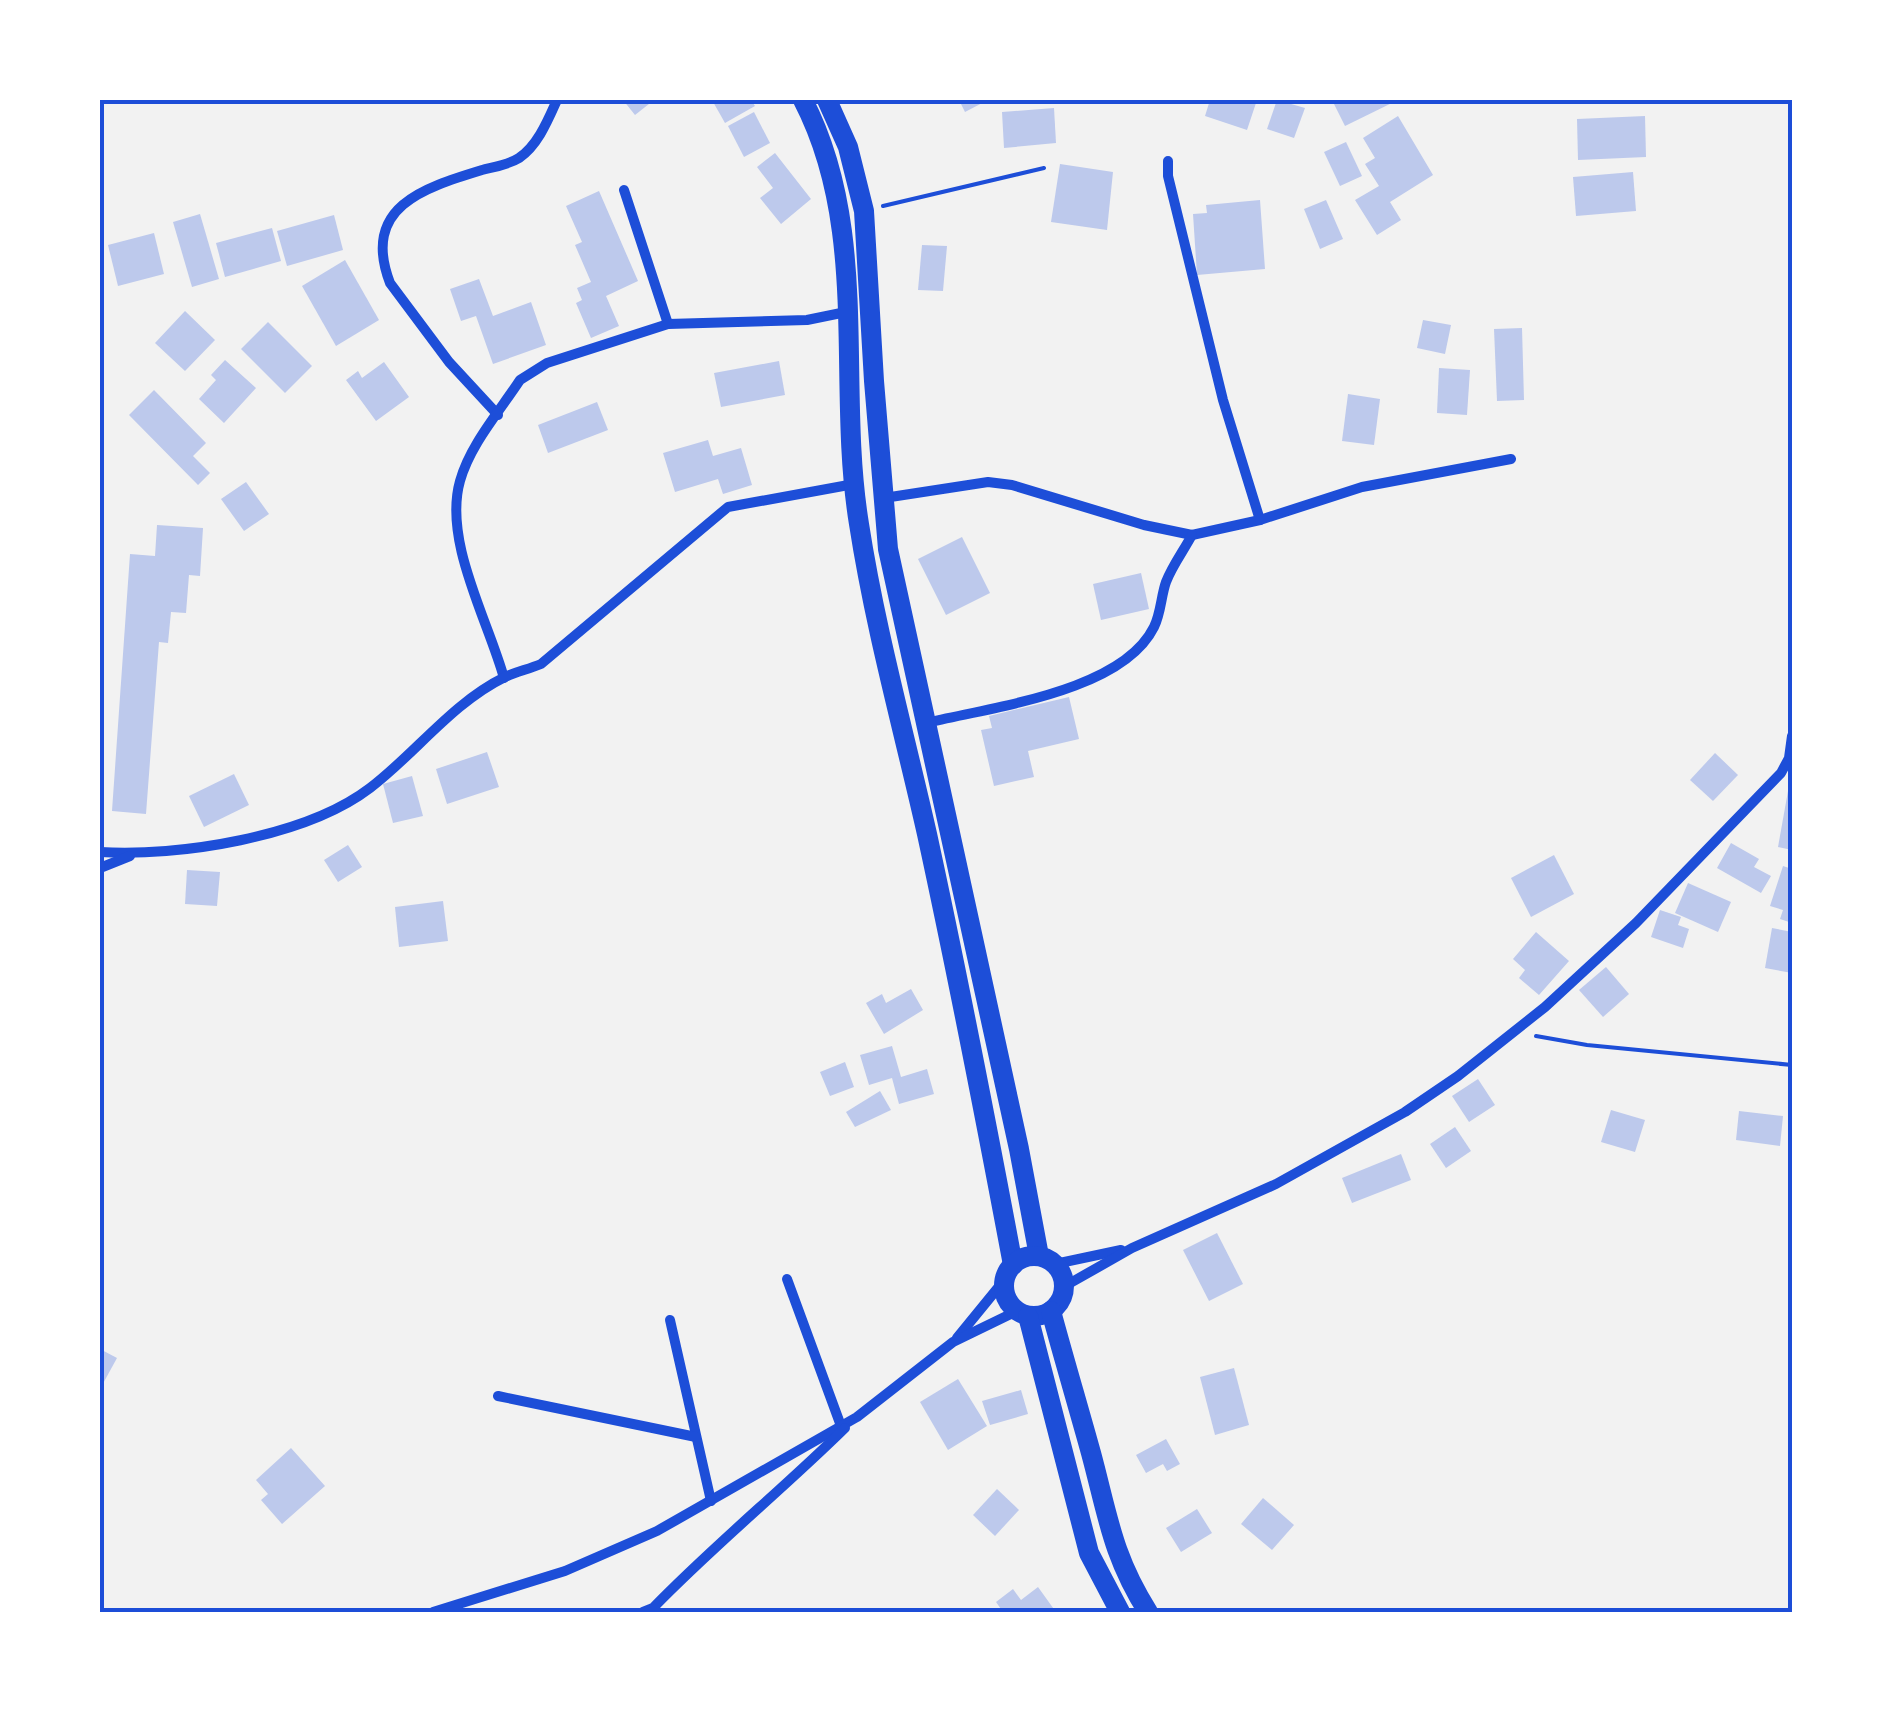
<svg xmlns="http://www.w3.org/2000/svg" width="1892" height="1712" viewBox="0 0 1892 1712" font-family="'IBM Plex Serif',serif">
<rect width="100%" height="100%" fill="#f2f2f2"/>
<!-- building -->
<g fill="#bdc9ec">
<polygon points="623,100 654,100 635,115"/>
<polygon points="712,100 751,100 755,106 725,123"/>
<polygon points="959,100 988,100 965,112"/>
<polygon points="1210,100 1257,100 1247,130 1205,116"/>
<polygon points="1277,100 1305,108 1294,138 1267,129"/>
<polygon points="1332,100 1398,100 1345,126"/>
<polygon points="1054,108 1056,143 1004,148 1002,112"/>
<polygon points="754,112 770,143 744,157 728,126"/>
<polygon points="1398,116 1433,175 1390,202 1401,220 1377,235 1355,200 1379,186 1365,164 1375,158 1363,138"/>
<polygon points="1645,116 1646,157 1578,160 1577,119"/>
<polygon points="1346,142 1362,176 1340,186 1324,152"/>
<polygon points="775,153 811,199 781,224 760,198 773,188 757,167"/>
<polygon points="1060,164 1113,172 1107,230 1051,222"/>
<polygon points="1633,172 1636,211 1576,216 1573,177"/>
<polygon points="599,191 638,281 606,296 619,326 591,338 576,303 582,300 577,288 591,282 575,245 582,242 566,206"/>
<polygon points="1260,200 1265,269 1197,275 1193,214 1207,213 1206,205"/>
<polygon points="1326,200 1343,239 1320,249 1304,209"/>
<polygon points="200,214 219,279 192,287 173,222"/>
<polygon points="334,215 343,250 287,266 277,231"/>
<polygon points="272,228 281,261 225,277 216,243"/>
<polygon points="154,233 164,274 118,286 108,245"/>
<polygon points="922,245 947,246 943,291 918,290"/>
<polygon points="345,260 379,320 336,346 302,286"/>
<polygon points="479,279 493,316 531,302 546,345 493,364 476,316 461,321 450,289"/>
<polygon points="185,311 215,340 185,371 155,343"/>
<polygon points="1423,320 1451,325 1445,354 1417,348"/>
<polygon points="268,322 312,366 285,393 241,349"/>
<polygon points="1522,328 1524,400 1497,401 1494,329"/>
<polygon points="225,360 256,388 224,423 199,399 216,380 211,375"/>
<polygon points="779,361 785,395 721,407 714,373"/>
<polygon points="384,362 409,397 376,421 346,380 358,371 362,378"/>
<polygon points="1439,368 1470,370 1467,415 1437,413"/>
<polygon points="154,390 206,443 193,456 210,473 198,485 129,415"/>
<polygon points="1348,394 1380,399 1374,445 1342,441"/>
<polygon points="597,402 608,430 548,453 538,425"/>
<polygon points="708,440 713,456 741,448 752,485 723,494 718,479 675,492 663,453"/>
<polygon points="246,482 269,514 244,531 221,499"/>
<polygon points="157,525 203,528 200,576 189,575 186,613 171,612 168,643 159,642 146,814 112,811 130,554 155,556"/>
<polygon points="962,537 990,593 946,615 918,559"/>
<polygon points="1141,573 1149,609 1101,620 1093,584"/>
<polygon points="1069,697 1079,739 1028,751 1034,777 994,786 981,730 992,728 989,716"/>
<polygon points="487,752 499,787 447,804 436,769"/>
<polygon points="1715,753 1738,775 1713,801 1690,780"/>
<polygon points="234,774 249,805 204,827 189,796"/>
<polygon points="412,776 423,816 393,823 383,784"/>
<polygon points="1788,791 1792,791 1792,850 1778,847"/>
<polygon points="1731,843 1759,859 1754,867 1771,876 1761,893 1717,868"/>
<polygon points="348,845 362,867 338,882 324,860"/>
<polygon points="1554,855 1574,894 1531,917 1511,878"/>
<polygon points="1783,866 1792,869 1792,923 1780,919 1783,910 1770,906"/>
<polygon points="187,870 220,872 217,906 185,904"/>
<polygon points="1688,883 1731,902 1718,932 1675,913"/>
<polygon points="443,901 448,941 399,947 395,907"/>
<polygon points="1660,910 1681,917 1678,925 1689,929 1683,948 1651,937"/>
<polygon points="1772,928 1792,932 1792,973 1765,968"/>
<polygon points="1536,932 1569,961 1539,995 1519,978 1525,970 1513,959"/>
<polygon points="1606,967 1629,994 1603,1017 1579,990"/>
<polygon points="911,989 923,1010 884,1034 866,1003 882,994 886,1003"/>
<polygon points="892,1046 901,1077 927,1069 934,1094 899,1104 892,1078 869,1085 860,1055"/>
<polygon points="845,1062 854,1087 830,1096 820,1072"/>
<polygon points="1478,1079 1495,1105 1469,1122 1452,1096"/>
<polygon points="880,1091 891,1110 855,1127 846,1112"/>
<polygon points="1611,1110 1645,1120 1635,1152 1601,1142"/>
<polygon points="1739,1111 1783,1116 1780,1146 1736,1140"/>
<polygon points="1455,1127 1471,1151 1446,1168 1430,1144"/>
<polygon points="1401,1154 1411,1180 1352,1203 1342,1178"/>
<polygon points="1217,1233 1243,1284 1209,1301 1183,1250"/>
<polygon points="100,1349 117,1358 100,1389"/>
<polygon points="1234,1368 1249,1425 1215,1435 1200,1377"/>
<polygon points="958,1379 987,1426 948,1450 920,1402"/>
<polygon points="1021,1390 1028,1414 990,1425 982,1401"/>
<polygon points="1166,1439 1180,1464 1167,1471 1163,1464 1146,1473 1136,1455"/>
<polygon points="291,1448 325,1486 282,1524 261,1500 268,1494 256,1480"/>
<polygon points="997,1489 1019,1510 995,1536 973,1515"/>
<polygon points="1263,1498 1294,1525 1272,1550 1241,1524"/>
<polygon points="1197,1509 1212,1533 1181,1552 1166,1528"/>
<polygon points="1038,1587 1056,1612 1003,1612 996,1602 1013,1589 1021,1600"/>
</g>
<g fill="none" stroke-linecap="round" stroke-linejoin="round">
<!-- path -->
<g stroke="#1d4ed8" stroke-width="4">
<polyline points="883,206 1044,168"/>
<polyline points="1536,1036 1587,1045 1792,1065"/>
</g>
<!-- minor -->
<g stroke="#1d4ed8" stroke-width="10">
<polyline points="624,190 668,324 807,320 846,312"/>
<path d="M498 415 449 362 390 283C361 207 423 188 482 170 494 167 508 165 519 158 538 145 548 120 557 100"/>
<polyline points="884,498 988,482 1012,485 1144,525 1192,535 1260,520 1223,400 1168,176 1168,161"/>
<polyline points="1260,520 1362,487 1511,459"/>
<path d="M504 678C488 620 443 541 460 481 470 445 499 412 520 380L547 363 668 324"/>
<path d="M926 723C991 707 1122 692 1154 627 1161 613 1161 596 1166 582 1172 566 1184 550 1192 535"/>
<path d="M100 852C178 857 306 837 370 788 416 753 452 703 505 677 516 672 529 669 541 664L728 507 854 484"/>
<polyline points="100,868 130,856"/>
<polyline points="1055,1264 1121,1250"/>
<polyline points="787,1279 841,1426"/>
<polyline points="1065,1286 1132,1248 1276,1184 1405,1112 1458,1076 1545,1007 1636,923 1781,773 1789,758 1792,736"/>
<polyline points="670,1320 711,1501"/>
<polyline points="957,1338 1006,1278"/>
<polyline points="498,1396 696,1437"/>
<polyline points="433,1612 565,1571 657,1531 857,1417 953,1342 1017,1311"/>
<path d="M643 1612 653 1608C714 1545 782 1490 845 1428"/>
</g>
<!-- primary -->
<g stroke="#1d4ed8" stroke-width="20">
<path d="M803 100C871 231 836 383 859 524 875 628 904 732 927 834 958 977 986 1121 1013 1265"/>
<polyline points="827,100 848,147 864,211 874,381 888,549 1019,1149 1039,1256"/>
<circle cx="1034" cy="1286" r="30"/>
<path d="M1051 1311C1064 1359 1078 1406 1091 1453 1108 1516 1112 1555 1148 1612"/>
<polyline points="1028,1316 1089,1553 1120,1612"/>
</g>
</g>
<!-- border -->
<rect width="1892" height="1712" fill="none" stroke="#ffffff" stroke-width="205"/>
<rect x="102" y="102" width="1688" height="1508" fill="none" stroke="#1d4ed8" stroke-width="4"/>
</svg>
